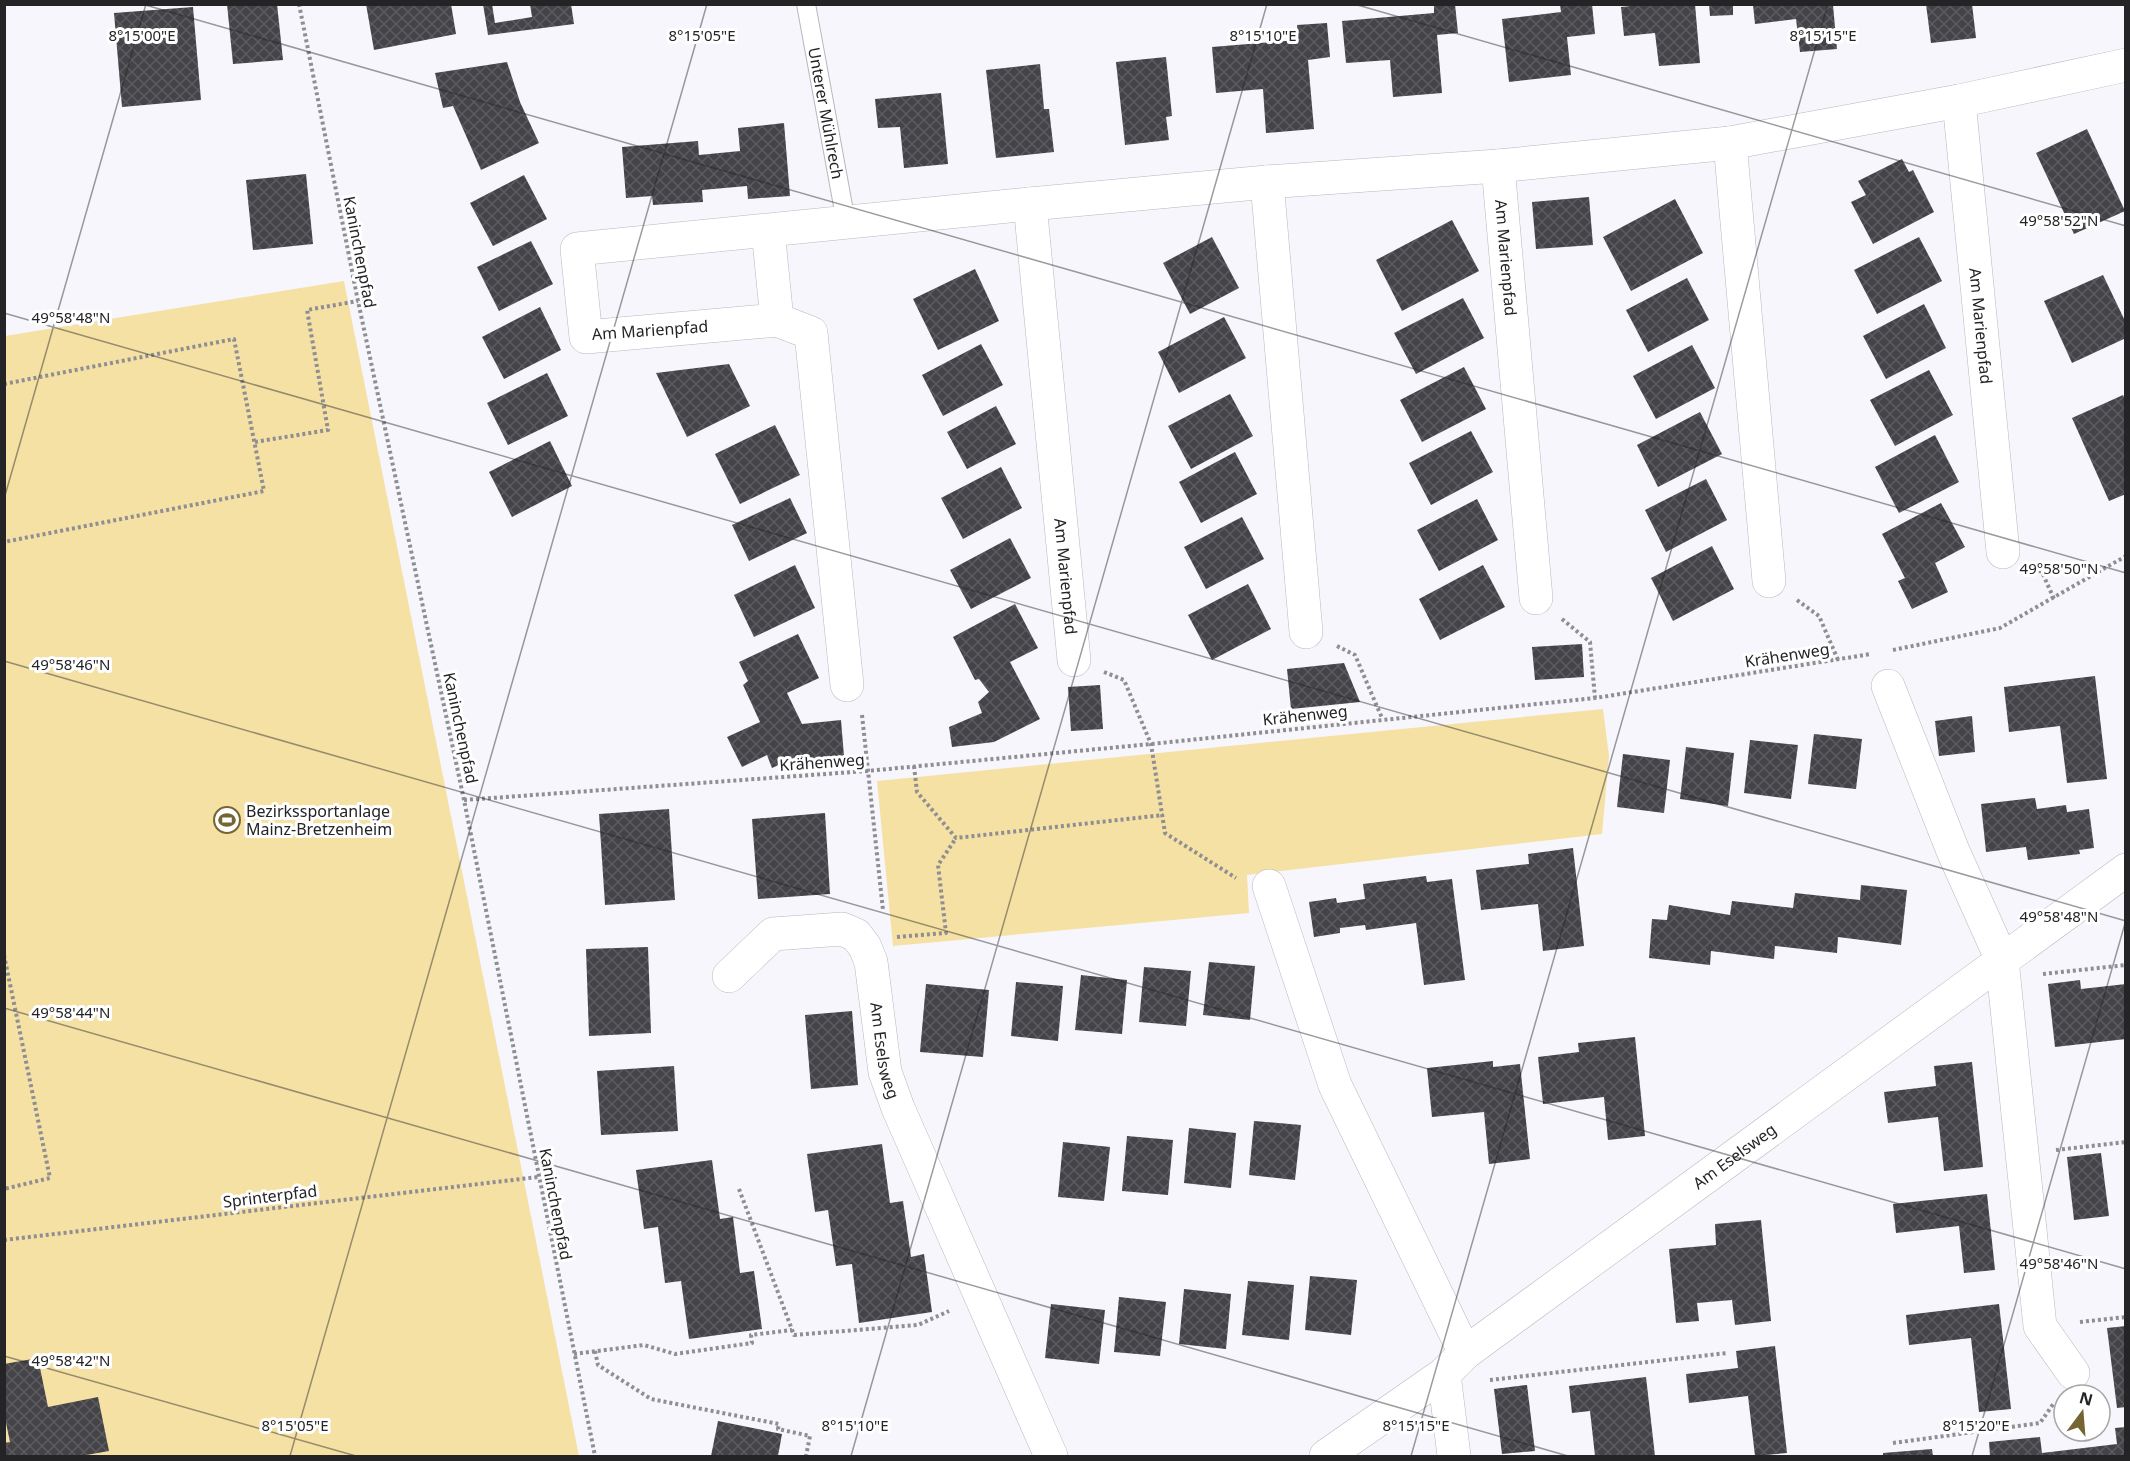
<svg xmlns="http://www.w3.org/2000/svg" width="2130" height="1461" viewBox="0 0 2130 1461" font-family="'Noto Sans',sans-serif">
<defs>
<pattern id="building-cross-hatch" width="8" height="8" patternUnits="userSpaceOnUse" patternTransform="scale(1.5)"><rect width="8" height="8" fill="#444448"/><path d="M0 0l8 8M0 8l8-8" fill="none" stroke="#5c5c60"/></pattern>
</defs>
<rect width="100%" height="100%" fill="#f7f6fc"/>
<!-- green -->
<g fill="#f5e1a4">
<polygon points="344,281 579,1456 5,1456 5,336"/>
<polygon points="1603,709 1609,756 1602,834 1247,875 1249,913 893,946 877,781"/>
</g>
<!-- building -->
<g fill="url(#building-cross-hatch)">
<polygon points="227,4 277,4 283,60 233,64"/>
<polygon points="366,4 451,4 456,34 374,50"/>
<polygon points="483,4 492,4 495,23 532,17 530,4 571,4 574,24 488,35"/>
<polygon points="1434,4 1455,4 1458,33 1437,35 1442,93 1393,97 1390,60 1346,63 1342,21 1434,13"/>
<polygon points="1560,4 1592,4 1595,34 1567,37 1571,75 1509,82 1502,19 1561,12"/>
<polygon points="1650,4 1695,4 1700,63 1659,66 1655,33 1624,36 1621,7"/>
<polygon points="1709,4 1733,4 1733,15 1710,16"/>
<polygon points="1926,4 1972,4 1976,38 1931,43"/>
<polygon points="1753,5 1833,5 1837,49 1800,52 1796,19 1755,24"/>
<polygon points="193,7 201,100 122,107 114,13"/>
<polygon points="1327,23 1330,57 1308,60 1314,129 1266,133 1263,89 1216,93 1212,47 1298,40 1297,25"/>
<polygon points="1166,57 1172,116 1166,117 1169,140 1125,145 1116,62"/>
<polygon points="507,62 520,102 539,143 481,170 453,106 443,108 435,73"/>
<polygon points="1040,64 1044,109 1049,109 1054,152 996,158 986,70"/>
<polygon points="941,93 948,164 904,168 900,127 878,128 875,99"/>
<polygon points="784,123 790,196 748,199 747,186 702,190 703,202 653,205 652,196 626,198 622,147 698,141 699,155 740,151 738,128"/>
<polygon points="2087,129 2125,211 2074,234 2036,153"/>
<polygon points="1902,159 1909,172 1913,170 1934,212 1873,244 1851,202 1866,195 1858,181"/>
<polygon points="306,174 313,244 253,250 246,180"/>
<polygon points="524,175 547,219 493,246 470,203"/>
<polygon points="1589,197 1593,245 1536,249 1532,202"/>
<polygon points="1675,199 1703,253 1631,291 1603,237"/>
<polygon points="1452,220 1479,271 1402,311 1376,260"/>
<polygon points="1212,237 1239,288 1190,314 1163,263"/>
<polygon points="1919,237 1942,281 1877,314 1854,270"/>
<polygon points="531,241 553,284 499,311 477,267"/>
<polygon points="975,269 999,321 938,350 913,299"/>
<polygon points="2103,275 2126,323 2126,338 2072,363 2044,301"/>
<polygon points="1687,278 1709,320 1648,352 1626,310"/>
<polygon points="1463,298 1484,338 1416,374 1394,333"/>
<polygon points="1924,304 1946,348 1886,379 1863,336"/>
<polygon points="540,307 561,350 504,379 482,337"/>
<polygon points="1224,317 1246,358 1179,393 1158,352"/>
<polygon points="981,344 1003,385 943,416 922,375"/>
<polygon points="1692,345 1715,388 1656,419 1633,376"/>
<polygon points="729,364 750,406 687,437 656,373"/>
<polygon points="1464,367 1486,409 1422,442 1400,400"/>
<polygon points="1929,370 1953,415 1895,446 1870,400"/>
<polygon points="547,373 568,416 508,445 487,403"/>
<polygon points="1230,394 1253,436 1191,469 1168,426"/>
<polygon points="2123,395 2126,401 2126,494 2109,501 2072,418"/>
<polygon points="996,406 1016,444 967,469 947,432"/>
<polygon points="1700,412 1722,454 1658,487 1637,445"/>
<polygon points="775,425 800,475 740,504 715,454"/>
<polygon points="1471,431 1493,472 1431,505 1409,463"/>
<polygon points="1935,435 1959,482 1899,513 1875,467"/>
<polygon points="550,441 572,486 512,517 489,472"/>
<polygon points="1235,452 1257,494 1201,523 1179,482"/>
<polygon points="1001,467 1022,508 963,539 941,498"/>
<polygon points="1706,479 1727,520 1666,552 1645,510"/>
<polygon points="790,498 807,533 749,561 732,525"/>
<polygon points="1477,499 1498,540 1439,571 1417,530"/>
<polygon points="1941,503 1965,547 1935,563 1948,592 1912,609 1898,581 1905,578 1882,534"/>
<polygon points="1242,517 1264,559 1206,589 1184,547"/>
<polygon points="1010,538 1031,578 971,609 950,570"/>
<polygon points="1712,546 1734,589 1673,621 1651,578"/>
<polygon points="795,565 815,608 754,637 734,595"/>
<polygon points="1483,565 1505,607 1440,640 1419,599"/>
<polygon points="1248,584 1271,629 1212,660 1188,615"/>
<polygon points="1015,604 1038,648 1010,662 1040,719 994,742 952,747 949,727 982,713 978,702 989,692 979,679 975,680 953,637"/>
<polygon points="798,634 819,678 787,693 802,724 841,720 844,756 801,760 801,755 772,768 767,755 742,767 727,737 760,722 743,685 748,681 739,662"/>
<polygon points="1582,644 1584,677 1535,680 1532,647"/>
<polygon points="1344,663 1360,702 1291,709 1287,669"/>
<polygon points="2095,676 2107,779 2067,783 2060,726 2009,732 2004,687"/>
<polygon points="1100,685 1103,729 1071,731 1068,687"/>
<polygon points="1972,716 1975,752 1939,756 1935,721"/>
<polygon points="1814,734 1862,739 1856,789 1808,784"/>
<polygon points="1750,740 1798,745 1791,799 1744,793"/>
<polygon points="1686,747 1734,753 1728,806 1680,799"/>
<polygon points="1623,754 1670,760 1664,813 1617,807"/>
<polygon points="2035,798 2037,809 2066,805 2067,812 2089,809 2094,848 2079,850 2080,854 2028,860 2026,847 1986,852 1981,804"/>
<polygon points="669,809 675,900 605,905 599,814"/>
<polygon points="825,813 830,894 758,899 752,819"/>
<polygon points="1573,848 1584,946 1543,951 1538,904 1481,910 1476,870 1529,864 1528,854"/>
<polygon points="1426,876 1427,882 1452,879 1465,980 1424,985 1416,923 1366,930 1365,925 1340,928 1340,933 1314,937 1309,902 1336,898 1337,903 1365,899 1363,884"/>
<polygon points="1861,885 1907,890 1901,945 1838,937 1837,953 1775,946 1774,959 1711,951 1710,965 1649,958 1652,919 1667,920 1669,905 1730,915 1732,901 1793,908 1795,893 1860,900"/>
<polygon points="648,947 651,1033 589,1036 586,949"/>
<polygon points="1209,962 1255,966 1250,1020 1203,1015"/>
<polygon points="1144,967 1191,971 1186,1026 1139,1022"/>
<polygon points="1081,975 1127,980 1122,1034 1075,1030"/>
<polygon points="2080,980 2081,989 2126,984 2126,1039 2055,1047 2048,984"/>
<polygon points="1016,982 1063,986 1058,1041 1011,1036"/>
<polygon points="926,984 989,990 983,1057 920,1052"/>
<polygon points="852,1011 858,1085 811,1089 805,1015"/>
<polygon points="1635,1037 1645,1136 1608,1140 1604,1097 1543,1104 1538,1057 1579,1052 1578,1043"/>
<polygon points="1493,1061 1493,1067 1520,1064 1530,1159 1489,1164 1484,1112 1432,1117 1427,1068"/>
<polygon points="1972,1062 1983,1167 1944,1171 1938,1117 1888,1123 1884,1092 1936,1086 1934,1066"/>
<polygon points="674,1066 678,1131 601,1135 597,1071"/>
<polygon points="1254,1121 1301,1125 1295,1180 1249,1175"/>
<polygon points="1189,1128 1236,1133 1231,1188 1184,1183"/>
<polygon points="1127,1136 1173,1140 1168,1195 1122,1191"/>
<polygon points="1063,1142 1110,1147 1104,1201 1058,1197"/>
<polygon points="882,1144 890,1203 903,1201 911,1257 924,1254 932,1312 859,1323 852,1264 836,1266 828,1210 815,1212 807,1154"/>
<polygon points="2101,1153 2109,1216 2074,1220 2067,1157"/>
<polygon points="712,1160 720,1219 733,1217 740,1273 754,1271 762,1329 689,1339 681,1281 665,1283 658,1227 644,1229 636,1170"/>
<polygon points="1987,1194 1995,1270 1964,1273 1959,1226 1896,1233 1893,1204"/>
<polygon points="1761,1220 1771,1321 1735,1325 1732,1300 1697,1303 1699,1321 1676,1323 1669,1249 1716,1245 1715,1224"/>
<polygon points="1310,1276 1357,1280 1351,1335 1305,1330"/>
<polygon points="1248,1281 1294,1285 1289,1340 1242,1335"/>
<polygon points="1184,1289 1231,1294 1226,1349 1179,1344"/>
<polygon points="1119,1297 1166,1302 1160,1356 1114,1352"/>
<polygon points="1051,1304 1105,1310 1099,1364 1045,1358"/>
<polygon points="1999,1304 2011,1409 1979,1412 1971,1338 1909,1345 1906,1315"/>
<polygon points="2126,1326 2126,1407 2117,1408 2107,1328"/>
<polygon points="1775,1346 1787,1453 1755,1456 1748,1396 1689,1403 1686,1374 1738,1368 1736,1351"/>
<polygon points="38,1358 48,1407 98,1397 109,1451 81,1456 4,1456 4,1443 10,1442 4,1413 4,1364"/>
<polygon points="1646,1377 1655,1456 1595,1456 1590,1411 1572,1413 1569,1386"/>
<polygon points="1527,1385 1535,1451 1502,1454 1494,1389"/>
<polygon points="718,1421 782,1434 778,1456 711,1456"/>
<polygon points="2126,1427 2126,1456 1990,1456 1989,1442 2040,1437 2042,1453 2117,1444 2115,1428"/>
<polygon points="1932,1449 1933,1456 1883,1456 1883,1453"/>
</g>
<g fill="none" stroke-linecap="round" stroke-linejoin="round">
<defs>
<g id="lane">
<path id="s1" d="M806 4 846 222"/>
</g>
<g id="street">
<path id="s2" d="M1959 101 2003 552"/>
<polyline points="1730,143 1769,581"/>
<path id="s3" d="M1498 166 1536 598"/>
<polyline points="1267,182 1306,632"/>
<path id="s4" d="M1030 204 1074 660"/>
<polyline points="768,230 777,320 586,337 577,249 1030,204 1267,182 1498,166 1730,143 1959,101 2126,65"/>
<polyline points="777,320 811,333 847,685"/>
<polyline points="1888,686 1953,851 2002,960 2040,1326 2073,1373"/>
<polyline points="1269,886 1335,1085 1465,1353"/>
<path id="s5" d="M729 976 773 934 842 929 856 935 865 947 871 962 885 1072 898 1108 1051 1456"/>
<polyline points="1444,1374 1454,1456"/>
<path id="s6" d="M1326 1456 1444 1374 1465 1353 2126 870"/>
</g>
</defs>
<!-- lane casing -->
<use href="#lane" stroke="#b8b7bd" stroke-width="20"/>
<!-- street casing -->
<use href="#street" stroke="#b8b7bd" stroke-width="34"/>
<!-- path -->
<g stroke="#8f8e92" stroke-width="4" stroke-dasharray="3 3" stroke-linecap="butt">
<polyline points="299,4 358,301 464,800 595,1456"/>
<polyline points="4,384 234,339 264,491 4,542"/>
<polyline points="255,442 328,430 307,310 358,301"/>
<polyline points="2033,568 2042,572 2054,599"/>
<polyline points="1797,600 1819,616 1838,660"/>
<polyline points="1562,619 1590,642 1595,698"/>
<polyline points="1337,646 1355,655 1382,718"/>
<polyline points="1893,650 2000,628 2126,556"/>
<polyline points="1104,672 1124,680 1151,744 1165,833 1236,878"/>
<polyline points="862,715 883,910"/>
<polyline points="914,766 917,792 956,838 1163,815"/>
<polyline points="464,800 867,771 1151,744 1595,698 1871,654"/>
<polyline points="897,937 946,933 938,865 956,838"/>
<polyline points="4,955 50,1178 4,1189"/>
<polyline points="2043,974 2126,965"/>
<polyline points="2056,1150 2126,1142"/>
<polyline points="739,1189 794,1335 918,1325 949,1311"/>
<polyline points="4,1240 538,1177"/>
<polyline points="2080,1322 2126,1317"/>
<polyline points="595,1351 598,1365 651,1399 779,1424 778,1429 810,1436 806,1456"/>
<polyline points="574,1354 644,1345 675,1354 752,1343 751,1335 792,1330"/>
<polyline points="1490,1380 1727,1353"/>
<polyline points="1893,1443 2040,1423 2054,1403"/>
</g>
<!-- lane -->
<use href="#lane" stroke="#fff" stroke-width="18"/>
<!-- street -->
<use href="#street" stroke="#fff" stroke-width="33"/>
</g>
<!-- ticks -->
<path fill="none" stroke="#242426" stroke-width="1.5" stroke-opacity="0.45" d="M142 4 2126 573M1354 4 2126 226M4 313 2126 921M4 499 146 4M4 661 2126 1269M4 1008 1568 1456M4 1356 356 1456M290 1456 707 4M851 1456 1267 4M1411 1456 1828 4M1972 1456 2126 920"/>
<!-- icons -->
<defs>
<symbol id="stadium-ring" viewBox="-11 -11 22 22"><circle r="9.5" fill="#fff" stroke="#756533" stroke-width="1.5"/><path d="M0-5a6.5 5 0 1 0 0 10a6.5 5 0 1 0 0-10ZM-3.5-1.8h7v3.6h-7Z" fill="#756533"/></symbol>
</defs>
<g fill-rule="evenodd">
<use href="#stadium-ring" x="212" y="805" width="30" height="30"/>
</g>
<g text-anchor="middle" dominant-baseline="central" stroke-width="6" stroke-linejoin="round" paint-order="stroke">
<!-- street labels -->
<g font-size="16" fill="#242426" stroke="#fff">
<text stroke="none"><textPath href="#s1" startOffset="111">Unterer Mühlrech</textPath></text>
<text transform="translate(360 252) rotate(79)">Kaninchenpfad</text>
<text stroke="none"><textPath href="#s3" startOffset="92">Am Marienpfad</textPath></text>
<text stroke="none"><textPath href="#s2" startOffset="226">Am Marienpfad</textPath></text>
<text transform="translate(650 330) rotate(-4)">Am Marienpfad</text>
<text stroke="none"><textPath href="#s4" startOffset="374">Am Marienpfad</textPath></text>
<text transform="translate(1787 655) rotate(-9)">Krähenweg</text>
<text transform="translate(1305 715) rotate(-6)">Krähenweg</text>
<text transform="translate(461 728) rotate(78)">Kaninchenpfad</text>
<text transform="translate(822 762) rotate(-4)">Krähenweg</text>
<text stroke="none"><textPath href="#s5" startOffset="266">Am Eselsweg</textPath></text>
<text stroke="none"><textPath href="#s6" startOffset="507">Am Eselsweg</textPath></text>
<text transform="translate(270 1196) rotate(-7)">Sprinterpfad</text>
<text transform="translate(556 1204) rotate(79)">Kaninchenpfad</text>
</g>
<!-- poi labels -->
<g font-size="16" fill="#242426" stroke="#fff" text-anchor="start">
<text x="246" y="811">Bezirkssportanlage<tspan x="246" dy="18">Mainz-Bretzenheim</tspan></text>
</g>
</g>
<g font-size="15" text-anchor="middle" fill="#242426" stroke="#fff" stroke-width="6" stroke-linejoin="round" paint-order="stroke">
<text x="142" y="41">8°15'00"E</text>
<text x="702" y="41">8°15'05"E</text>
<text x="1263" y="41">8°15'10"E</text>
<text x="1823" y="41">8°15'15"E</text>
<text x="2059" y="226">49°58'52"N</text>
<text x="71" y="323">49°58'48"N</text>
<text x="2059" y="574">49°58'50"N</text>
<text x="71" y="670">49°58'46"N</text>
<text x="2059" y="922">49°58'48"N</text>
<text x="71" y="1018">49°58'44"N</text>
<text x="2059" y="1269">49°58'46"N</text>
<text x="71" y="1366">49°58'42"N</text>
<text x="295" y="1431">8°15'05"E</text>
<text x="855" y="1431">8°15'10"E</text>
<text x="1416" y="1431">8°15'15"E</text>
<text x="1976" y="1431">8°15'20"E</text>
</g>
<!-- border -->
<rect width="2130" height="1461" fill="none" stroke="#242426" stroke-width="12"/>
<!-- north arrow -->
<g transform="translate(2082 1413) rotate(16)"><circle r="28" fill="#ffffff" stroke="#a7a7a8" stroke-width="1.5"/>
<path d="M0-4.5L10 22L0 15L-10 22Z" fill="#756533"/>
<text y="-9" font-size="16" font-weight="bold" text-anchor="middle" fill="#242426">N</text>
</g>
</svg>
